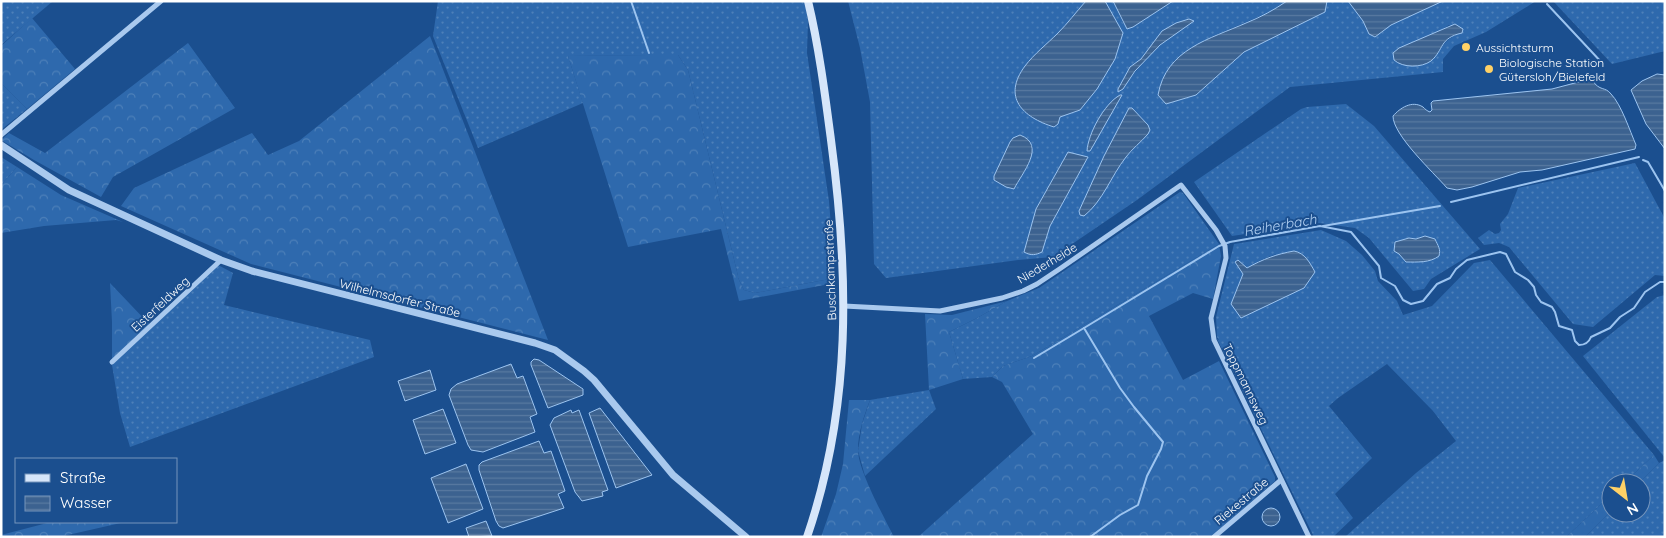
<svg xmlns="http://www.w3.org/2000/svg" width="1666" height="538" viewBox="0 0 1666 538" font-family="Quicksand,sans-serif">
<defs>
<pattern id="grass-dots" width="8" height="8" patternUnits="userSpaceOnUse" patternTransform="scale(1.25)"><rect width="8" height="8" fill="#2e69ad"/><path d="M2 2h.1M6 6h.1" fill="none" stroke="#4d80b9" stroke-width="1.8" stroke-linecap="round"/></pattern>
<pattern id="forest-crowns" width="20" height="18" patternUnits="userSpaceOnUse" patternTransform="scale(1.25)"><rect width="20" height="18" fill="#2e69ad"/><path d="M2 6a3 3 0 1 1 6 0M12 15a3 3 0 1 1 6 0" fill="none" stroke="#4d80b9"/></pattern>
<pattern id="water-rules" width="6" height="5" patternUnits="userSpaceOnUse" patternTransform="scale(1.25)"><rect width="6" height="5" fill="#3c6290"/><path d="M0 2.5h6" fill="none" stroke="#597aa1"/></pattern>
</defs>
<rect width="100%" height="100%" fill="#1b4f8f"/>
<!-- grass -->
<g fill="url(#grass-dots)" fill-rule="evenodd">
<polygon points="1,1 53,1 1,45"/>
<polygon points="438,1 805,1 808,21 807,53 829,201 835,278 755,293 744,290 739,280 688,70 678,55 568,56 583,103 478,148 433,36"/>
<path d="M848 1H1086L1060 31 1058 124 1060 117 1080 110 1097 89 1115 59 1123 33 1105 1H1113L1123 23 1133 27 1173 1H1287L1270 12 1211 37 1181 55 1173 62 1166 104 1196 95 1244 52 1325 12 1327 1H1348L1363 21 1369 34 1375 37 1391 25 1443 1H1536L1486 32 1454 46 1443 59V72L1290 87 1137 200 1053 257 1018 260 886 278 874 264 870 102 860 48ZM1189 25C1161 40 1140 63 1123 89L1120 85 1130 67 1141 59 1156 39ZM1449 25 1462 33C1438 39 1441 60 1420 65L1443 29ZM1121 95 1093 146 1087 151 1095 127ZM1132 108 1148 125V134L1125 158 1102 195 1088 213ZM1010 142 1033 146 1030 161 1014 189H1010L1001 162ZM1079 155 1088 157 1050 226 1042 251 1036 209 1065 157Z"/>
<polygon points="1553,1 1665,1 1665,51 1612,64"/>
<polygon points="1,83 27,109 1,130"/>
<polygon points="1346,104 1374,126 1480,249 1431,279 1424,289 1413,291 1369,238 1355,228 1319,223 1232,236 1194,182 1301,109 1307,107"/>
<polygon points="1,157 17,167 1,185"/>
<polygon points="1635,163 1665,219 1665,276 1655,275 1593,327 1573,324 1509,247 1499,243 1484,245 1478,238 1489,230 1495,234 1499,233 1501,230 1500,224 1508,214 1518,188"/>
<polygon points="1180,192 1183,193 1219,244 1032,356 1003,366 992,377 963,379 949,332 977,318 1007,301 1039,288"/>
<path d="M1321 230 1346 241 1362 255 1375 271 1378 281 1397 301 1403 315 1432 306 1474 263 1490 260 1654 455 1624 483H1611V495L1566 537H1345L1416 473 1456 441 1433 411 1387 364 1338 398 1329 406 1372 458 1335 494 1353 518 1333 537H1314L1217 339 1219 340 1217 337 1216 317 1234 244ZM1276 254 1231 304 1243 274 1235 262 1238 260 1247 268 1261 260Z"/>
<polygon points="218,265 233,273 224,305 370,340 374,357 130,447 120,413 112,365"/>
<polygon points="1665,295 1665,458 1583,356 1657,297"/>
<polygon points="929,390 936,409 865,476 858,451 862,424 870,400"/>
<polygon points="1665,460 1665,537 1585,537 1611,511 1611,513 1641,513 1641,483 1639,483 1659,463"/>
</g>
<!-- forest -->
<g fill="url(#forest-crowns)">
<polygon points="32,18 75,69 27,109 1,83 1,46"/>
<polygon points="430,36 548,340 251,264 121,206 134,188 252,133 268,155 299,141"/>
<polygon points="188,43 235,108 113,177 101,197 34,160 1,140 9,133 45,153"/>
<polygon points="648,55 678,55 688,70 739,280 744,290 755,293 835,278 835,283 739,301 721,229 628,247 568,56"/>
<polygon points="17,167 61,195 123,222 116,220 44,226 1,233 1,185"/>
<polygon points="1219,244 1221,256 1213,299 1193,293 1149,316 1183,380 1219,361 1275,477 1275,481 1210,537 918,537 1033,434 1002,382 992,377 1003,366 1032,356"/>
<polygon points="110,283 149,324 112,359 112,322"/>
<polygon points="1007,301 977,318 949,332 963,379 929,390 925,314 952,315"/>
<path d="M849 400H870C864 416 858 433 858 450 858 470 884 517 894 537H821L836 494 843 464Z"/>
<polygon points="1654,455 1659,463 1639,483 1624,483"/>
<polygon points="1611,495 1611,511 1585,537 1566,537"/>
<polygon points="51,522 125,522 59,537 1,537 1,535"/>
</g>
<!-- water -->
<g fill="url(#water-rules)" stroke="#9cc4f0">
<path d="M1086 1H1105L1123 33 1115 59 1097 89 1080 110 1060 117 1058 124 1054 127C1022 117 1002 97 1025 66 1034 54 1047 44 1058 33 1068 23 1076 12 1086 1Z"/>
<polygon points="1113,1 1173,1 1133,27 1127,29"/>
<path d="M1287 1H1327L1325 12 1244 52 1196 95 1166 104 1158 95C1166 49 1210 39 1246 23 1261 17 1274 10 1287 1Z"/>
<polygon points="1348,1 1443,1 1391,25 1375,37 1369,34 1363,21"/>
<polygon points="1189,19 1194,21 1160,45 1135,71 1123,89 1118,92 1118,89 1130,67 1141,59 1162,31 1176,23"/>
<path d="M1455 24 1463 29 1462 33C1439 38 1444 50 1431 61 1421 68 1403 68 1394 60L1393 53 1399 48Z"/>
<polygon points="1657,74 1665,75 1665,149 1646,124 1631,90 1642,81"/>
<path d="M1590 79 1592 80C1600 92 1605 86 1611 94 1621 104 1630 131 1636 145L1635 149 1542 170 1520 172 1472 187 1457 190 1447 188C1433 172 1393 135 1393 116 1400 108 1412 100 1423 107 1425 109 1427 111 1430 112L1432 110 1431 103 1433 101 1552 89Z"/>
<path d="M1120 95H1122L1093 146 1090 151H1087C1088 134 1104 104 1120 95Z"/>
<path d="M1129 108H1132L1148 125 1150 130 1148 134C1141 142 1132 149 1126 157 1111 176 1103 201 1084 216L1080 215 1079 211 1104 156Z"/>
<path d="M1020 135C1047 145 1022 173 1014 189L1006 187 994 180V176L1010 142 1013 138Z"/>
<path d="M1068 152 1088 157 1050 226 1042 252C1036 255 1031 256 1024 252L1036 209Z"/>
<path d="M1425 236 1435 239C1438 246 1441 249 1439 256 1430 263 1417 262 1406 262L1399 254 1394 251 1395 242 1409 238 1416 239Z"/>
<path d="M1294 251C1305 253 1310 263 1315 272L1304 288 1241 318 1231 304 1243 274 1235 262 1238 260 1247 268C1263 259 1277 254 1294 251Z"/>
<polygon points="534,359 539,360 583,389 583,395 548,408 531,365 531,362"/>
<polygon points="511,364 517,378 523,376 537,414 530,417 535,432 483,452 471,450 468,445 449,395 451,389 457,384"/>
<polygon points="430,370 436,390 405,401 398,381"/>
<polygon points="600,408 652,475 616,488 589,413"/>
<polygon points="443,409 456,443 425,454 413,420"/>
<polygon points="571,410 572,413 579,410 608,490 602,492 603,496 582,501 575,492 550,425 554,418"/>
<polygon points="539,441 544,453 551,451 565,491 558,494 564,508 503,528 499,526 496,521 479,470 479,465 482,462"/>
<polygon points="466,464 483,509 448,523 431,478"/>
<circle cx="1271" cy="517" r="9"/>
<polygon points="486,521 492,536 469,537 466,528"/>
</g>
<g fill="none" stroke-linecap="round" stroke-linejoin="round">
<!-- stream -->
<g stroke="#9cc4f0" stroke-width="2">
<polyline points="631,1 649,53"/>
<polyline points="1547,4 1604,65"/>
<polyline points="1643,160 1648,162 1665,191"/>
<polyline points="1451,202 1639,157"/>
<polyline points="1323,226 1440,206"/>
<polyline points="1034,358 1084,328"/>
<path d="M1090 537 1120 515 1138 505 1147 476 1161 449 1163 442 1134 407 1120 388 1084 328 1219 246 1230 242 1320 226 1351 232 1379 266 1381 278 1395 286 1403 300 1411 304 1423 301 1437 284 1450 278 1456 269 1467 260 1500 252 1506 254 1515 272 1528 280 1534 287 1536 295 1541 302 1552 307 1555 312 1559 326 1572 330 1575 341 1579 345C1585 345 1589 342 1591 337L1610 328 1620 317 1634 308 1645 292 1660 282H1665"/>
</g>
<!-- minor -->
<g stroke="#a9c9ee" stroke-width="5">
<polyline points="1,135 161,1"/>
<polyline points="844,306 940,311 1002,298 1023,291 1037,284 1061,268 1181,185 1216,230 1225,246 1226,258 1211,318 1214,340 1309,537"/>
<polyline points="112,362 221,260"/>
<polyline points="1214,537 1281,480"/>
</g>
<!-- tertiary -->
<polyline stroke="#a9c9ee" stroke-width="7" points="1,145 69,190 221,260 252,271 535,343 555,350 584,371 594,380 673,475 746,537"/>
<!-- secondary -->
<path stroke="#d6e6fa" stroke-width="8" d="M807 537C852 406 849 275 831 140 825 94 819 47 808 1"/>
</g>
<!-- markers -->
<g fill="#ffd166" stroke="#1b4f8f" stroke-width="2">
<circle cx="1466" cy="47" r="5"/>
<circle cx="1489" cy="69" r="5"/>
</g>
<g text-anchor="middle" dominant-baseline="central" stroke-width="4" stroke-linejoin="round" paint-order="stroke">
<!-- poi labels -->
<g font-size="12" fill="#fff" stroke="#1b4f8f" text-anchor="start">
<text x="1476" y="47">Aussichtsturm</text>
<text x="1499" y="62">Biologische Station<tspan x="1499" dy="14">Gütersloh/Bielefeld</tspan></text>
</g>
<!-- street labels -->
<g font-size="12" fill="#fff" stroke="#1b4f8f">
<text transform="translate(1047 263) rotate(-31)">Niederheide</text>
<text transform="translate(830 270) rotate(-92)">Buschkampstraße</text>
<text transform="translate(400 298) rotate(14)">Wilhelmsdorfer Straße</text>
<text transform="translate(160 304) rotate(-43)">Eisterfeldweg</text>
<text transform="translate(1246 384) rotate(64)">Toppmannsweg</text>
<text transform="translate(1241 501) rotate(-40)">Riekestraße</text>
</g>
<!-- water labels -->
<g font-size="14" font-style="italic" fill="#b5d3f5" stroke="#1b4f8f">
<text transform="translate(1280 225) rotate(-10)">Reiherbach</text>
</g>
</g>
<!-- border -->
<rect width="1666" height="538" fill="none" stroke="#ffffff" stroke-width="5"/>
<!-- legend -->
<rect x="15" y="458" width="162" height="65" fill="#1b4f8f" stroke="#7695bc"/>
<rect x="25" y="474" width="25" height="8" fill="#d6e6fa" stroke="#7695bc"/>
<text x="60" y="483" font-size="15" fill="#ffffff">Straße</text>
<rect x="25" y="496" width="25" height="15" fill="url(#water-rules)" stroke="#7695bc"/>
<text x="60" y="508" font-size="15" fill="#ffffff">Wasser</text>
<!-- north arrow -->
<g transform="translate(1626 498) rotate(149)"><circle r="24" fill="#1b4f8f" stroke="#7695bc"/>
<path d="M0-4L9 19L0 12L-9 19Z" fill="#ffd166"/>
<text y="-8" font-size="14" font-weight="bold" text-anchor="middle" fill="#ffffff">N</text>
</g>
</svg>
